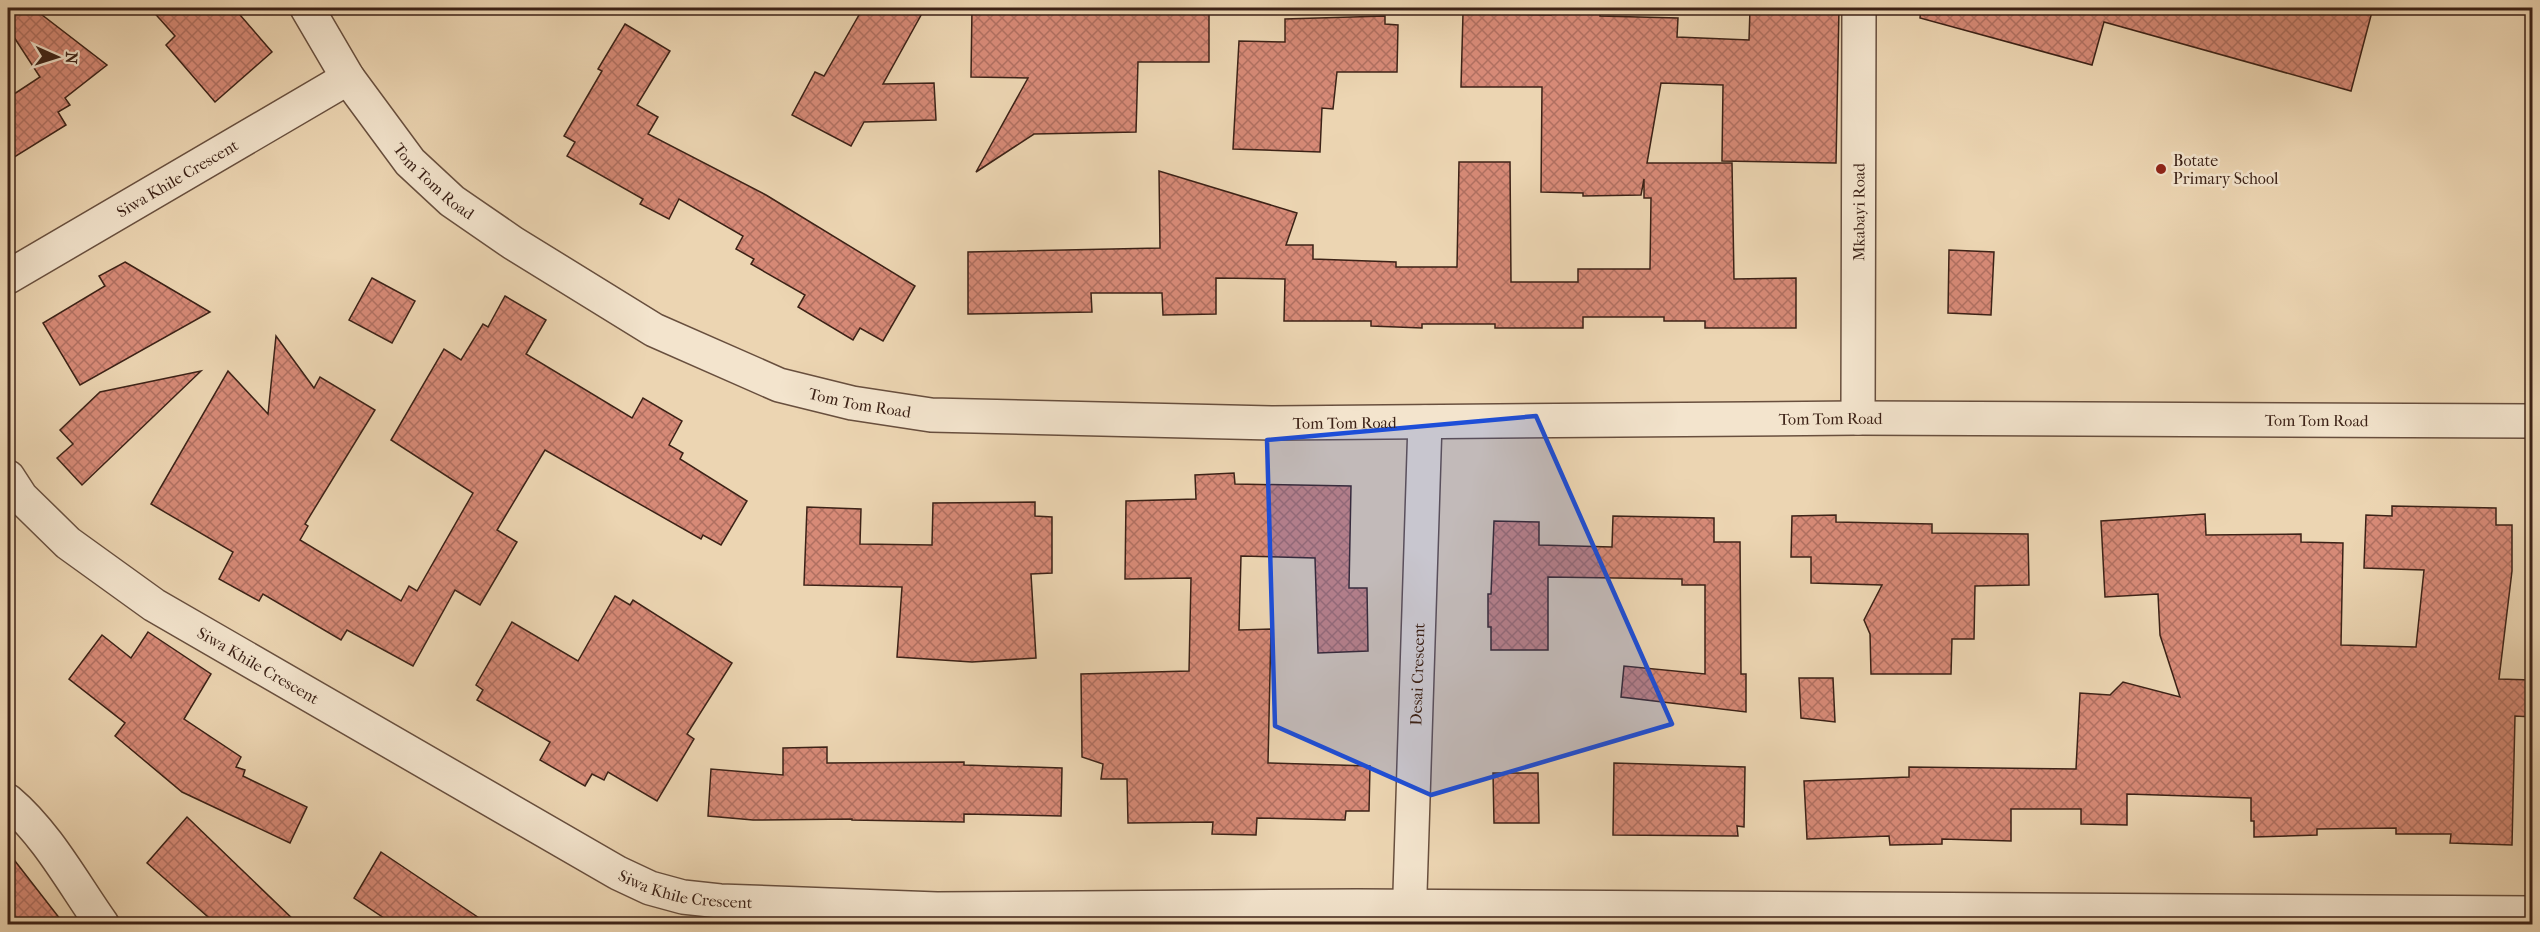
<svg xmlns="http://www.w3.org/2000/svg" width="2540" height="932" viewBox="0 0 2540 932" font-family="'IM FELL French Canon',serif">
<defs>
<pattern id="building-cross-hatch" width="8" height="8" patternUnits="userSpaceOnUse" patternTransform="scale(1.5)"><rect width="8" height="8" fill="#d78a77"/><path d="M0 0l8 8M0 8l8-8" fill="none" stroke="#b07061"/></pattern>
</defs>
<rect width="100%" height="100%" fill="#ecd5b2"/>
<filter id="stains"><feTurbulence type="fractalNoise" baseFrequency=".00333" numOctaves="4"/><feColorMatrix values="0 0 0 0 .2 0 0 0 0 .09 0 0 0 0 .02 0 0 0 .5 -.17"/></filter>
<radialGradient id="worn" r=".72"><stop offset=".6" stop-color="#630" stop-opacity="0"/><stop offset="1" stop-color="#630" stop-opacity=".3"/></radialGradient>
<!-- building -->
<g fill="url(#building-cross-hatch)" stroke="#3c2217" stroke-width="1.5">
<polygon points="8,8 33,8 107,65 65,98 70,105 58,112 66,125 8,161 8,98 40,77 8,28"/>
<polygon points="150,8 234,8 272,52 215,102 166,45 175,36"/>
<polygon points="863,8 925,8 883,84 934,83 936,120 864,122 851,146 792,115 815,72 824,76"/>
<polygon points="972,8 1105,11 1104,13 1209,14 1209,62 1138,62 1136,132 1034,134 976,172 1028,78 971,77"/>
<polygon points="1551,8 1601,8 1600,16 1678,18 1677,37 1749,40 1750,9 1797,10 1797,8 1839,8 1836,163 1722,161 1723,85 1661,83 1647,163 1732,163 1734,279 1796,278 1796,328 1705,328 1705,321 1664,321 1664,317 1583,317 1583,328 1495,328 1495,324 1422,324 1422,328 1371,326 1371,321 1284,321 1285,279 1216,278 1216,314 1163,315 1162,293 1091,293 1092,312 968,314 968,252 1160,248 1159,171 1297,213 1286,245 1313,245 1313,259 1396,262 1396,267 1457,267 1459,162 1510,162 1511,282 1578,282 1578,269 1650,269 1651,198 1644,198 1644,179 1641,195 1583,196 1583,193 1541,192 1542,87 1461,87 1463,13 1551,15"/>
<polygon points="1921,8 2373,8 2351,91 2104,22 2092,65 1920,18"/>
<polygon points="1385,16 1385,24 1398,25 1397,72 1337,72 1333,109 1322,108 1320,152 1233,149 1239,41 1285,42 1285,19"/>
<polygon points="625,24 670,51 637,105 658,117 648,134 766,195 915,286 883,341 860,328 853,340 798,307 805,295 751,264 754,259 736,249 743,236 679,199 669,219 640,204 643,199 567,156 575,142 564,136 602,71 598,69"/>
<polygon points="1949,250 1994,252 1991,315 1948,313"/>
<polygon points="125,262 210,312 80,385 43,323 105,286 99,276"/>
<polygon points="372,278 415,301 392,343 349,320"/>
<polygon points="505,296 546,320 526,354 632,418 643,398 682,421 669,445 683,453 680,459 747,501 721,545 703,535 701,539 545,450 497,530 517,542 480,605 455,590 413,666 347,630 341,640 263,594 259,601 219,579 233,552 151,504 228,371 268,414 276,336 314,388 320,377 375,410 305,524 308,526 300,540 401,601 409,586 417,591 473,493 391,440 444,349 461,360 483,324 488,327"/>
<polygon points="201,371 82,485 57,458 73,444 60,430 100,392"/>
<polygon points="1234,473 1235,484 1351,486 1349,588 1367,588 1368,651 1318,653 1315,558 1241,556 1239,630 1271,629 1268,763 1370,766 1369,811 1346,811 1345,820 1257,818 1256,835 1212,834 1213,822 1128,823 1127,779 1101,779 1103,764 1082,757 1081,674 1189,671 1191,578 1125,579 1126,501 1196,499 1195,475"/>
<polygon points="1035,502 1035,516 1052,517 1052,573 1031,574 1036,658 972,662 897,657 902,587 804,585 807,507 861,509 860,544 932,545 933,503"/>
<polygon points="2392,506 2496,508 2496,525 2512,525 2512,571 2499,679 2532,680 2532,717 2515,716 2512,845 2450,843 2451,834 2396,834 2396,828 2317,829 2317,835 2254,837 2254,821 2251,821 2251,798 2127,794 2127,825 2081,824 2081,809 2011,809 2011,841 1942,839 1942,844 1890,845 1889,836 1807,839 1804,781 1909,777 1909,767 2076,769 2080,693 2110,695 2123,682 2180,697 2160,635 2158,594 2105,597 2101,521 2205,514 2206,535 2301,534 2301,542 2343,543 2341,645 2416,647 2424,570 2364,568 2366,515 2392,516"/>
<polygon points="1836,515 1836,522 1932,524 1932,533 2028,534 2029,585 1975,586 1974,639 1952,639 1951,674 1871,674 1870,634 1864,620 1882,585 1811,583 1811,557 1791,557 1792,516"/>
<polygon points="1613,516 1714,518 1714,542 1740,542 1741,674 1746,674 1746,712 1621,697 1624,666 1705,674 1705,585 1682,585 1682,579 1548,577 1548,650 1491,650 1491,627 1488,627 1488,594 1491,594 1494,521 1539,522 1539,545 1612,547"/>
<polygon points="615,596 630,605 633,600 732,663 687,734 694,739 657,801 608,772 604,780 592,774 585,786 540,760 550,742 477,700 483,690 476,685 512,622 578,661"/>
<polygon points="148,632 211,674 184,719 241,757 236,767 245,770 243,776 307,807 290,843 182,792 115,736 125,723 69,679 102,635 131,658"/>
<polygon points="1799,678 1833,678 1835,722 1801,718"/>
<polygon points="827,747 827,763 964,762 964,765 1062,768 1061,816 964,814 964,822 852,820 852,819 753,820 708,816 711,769 783,775 783,748"/>
<polygon points="1614,763 1745,767 1744,827 1737,826 1738,836 1613,835"/>
<polygon points="1493,773 1538,773 1539,823 1494,823"/>
<polygon points="187,817 298,924 216,924 147,863"/>
<polygon points="8,852 64,924 8,924"/>
<polygon points="381,852 488,924 393,924 354,898"/>
</g>
<g fill="none" stroke-linecap="round" stroke-linejoin="round">
<defs>
<g id="minor">
<path id="s1" d="M307 8 348 78 410 162 452 201 513 243 654 330 779 385 852 403 931 415 1273 423 1858 418 2532 421"/>
<path id="s2" d="M8 277 348 78"/>
<path id="s3" d="M1858 418 1859 8"/>
<path id="s4" d="M8 477 21 497 68 543 154 605 618 873 650 888 683 897 720 901 937 909 1357 906 2532 913"/>
<path d="M8 801C47 834 73 883 102 924"/>
<path id="s5" d="M1409 924 1425 422"/>
</g>
</defs>
<!-- minor casing -->
<use href="#minor" stroke="#684f3e" stroke-width="36"/>
<!-- minor -->
<use href="#minor" stroke="#f3e4cd" stroke-width="33"/>
</g>
<!-- marked area -->
<path fill="#1d4ed8" fill-opacity="0.2" stroke="#1d4ed8" stroke-width="4.5" stroke-linejoin="round" d="M1536 416 1672 724 1431 795 1275 726 1267 440Z"/>
<!-- markers -->
<circle fill="#8f2418" stroke="#f3e4cd" stroke-width="2" cx="2161" cy="169" r="6"/>
<g text-anchor="middle" dominant-baseline="central" stroke-width="5" stroke-linejoin="round" paint-order="stroke">
<!-- poi labels -->
<g font-size="16" fill="#3c2217" stroke="#f3e4cd" text-anchor="start">
<text x="2173" y="160">Botate<tspan x="2173" dy="18">Primary School</tspan></text>
</g>
<!-- street labels -->
<g font-size="16" fill="#3c2217" stroke="#f3e4cd">
<text stroke="none"><textPath href="#s2" startOffset="196">Siwa Khile Crescent</textPath></text>
<text stroke="none"><textPath href="#s1" startOffset="216">Tom Tom Road</textPath></text>
<text stroke="none"><textPath href="#s3" startOffset="206">Mkabayi Road</textPath></text>
<text stroke="none"><textPath href="#s1" startOffset="702">Tom Tom Road</textPath></text>
<text stroke="none"><textPath href="#s1" startOffset="1674">Tom Tom Road</textPath></text>
<text stroke="none"><textPath href="#s1" startOffset="2160">Tom Tom Road</textPath></text>
<text stroke="none"><textPath href="#s1" startOffset="1188">Tom Tom Road</textPath></text>
<text stroke="none"><textPath href="#s4" startOffset="316">Siwa Khile Crescent</textPath></text>
<text stroke="none"><textPath href="#s5" startOffset="250">Desai Crescent</textPath></text>
<text stroke="none"><textPath href="#s4" startOffset="802">Siwa Khile Crescent</textPath></text>
</g>
</g>
<!-- margin -->
<rect width="2540" height="932" fill="none" stroke="#ecd5b2" stroke-width="30"/>
<rect x="9" y="9" width="2522" height="914" fill="none" stroke="#3c2217" stroke-width="3"/>
<rect x="15" y="15" width="2510" height="902" fill="none" stroke="#3c2217" stroke-width="1.5"/>
<!-- north arrow -->
<g transform="translate(57 57) rotate(93)" stroke="#f3e4cd" stroke-width="4.5" paint-order="stroke">
<path d="M0-4.5L10 22L0 15L-10 22Z" fill="#3c2217"/>
<text y="-9" font-size="16" font-weight="bold" text-anchor="middle" fill="#3c2217">N</text>
</g>
<rect width="100%" height="100%" filter="url(#stains)"/>
<rect width="100%" height="100%" fill="url(#worn)"/>
</svg>
